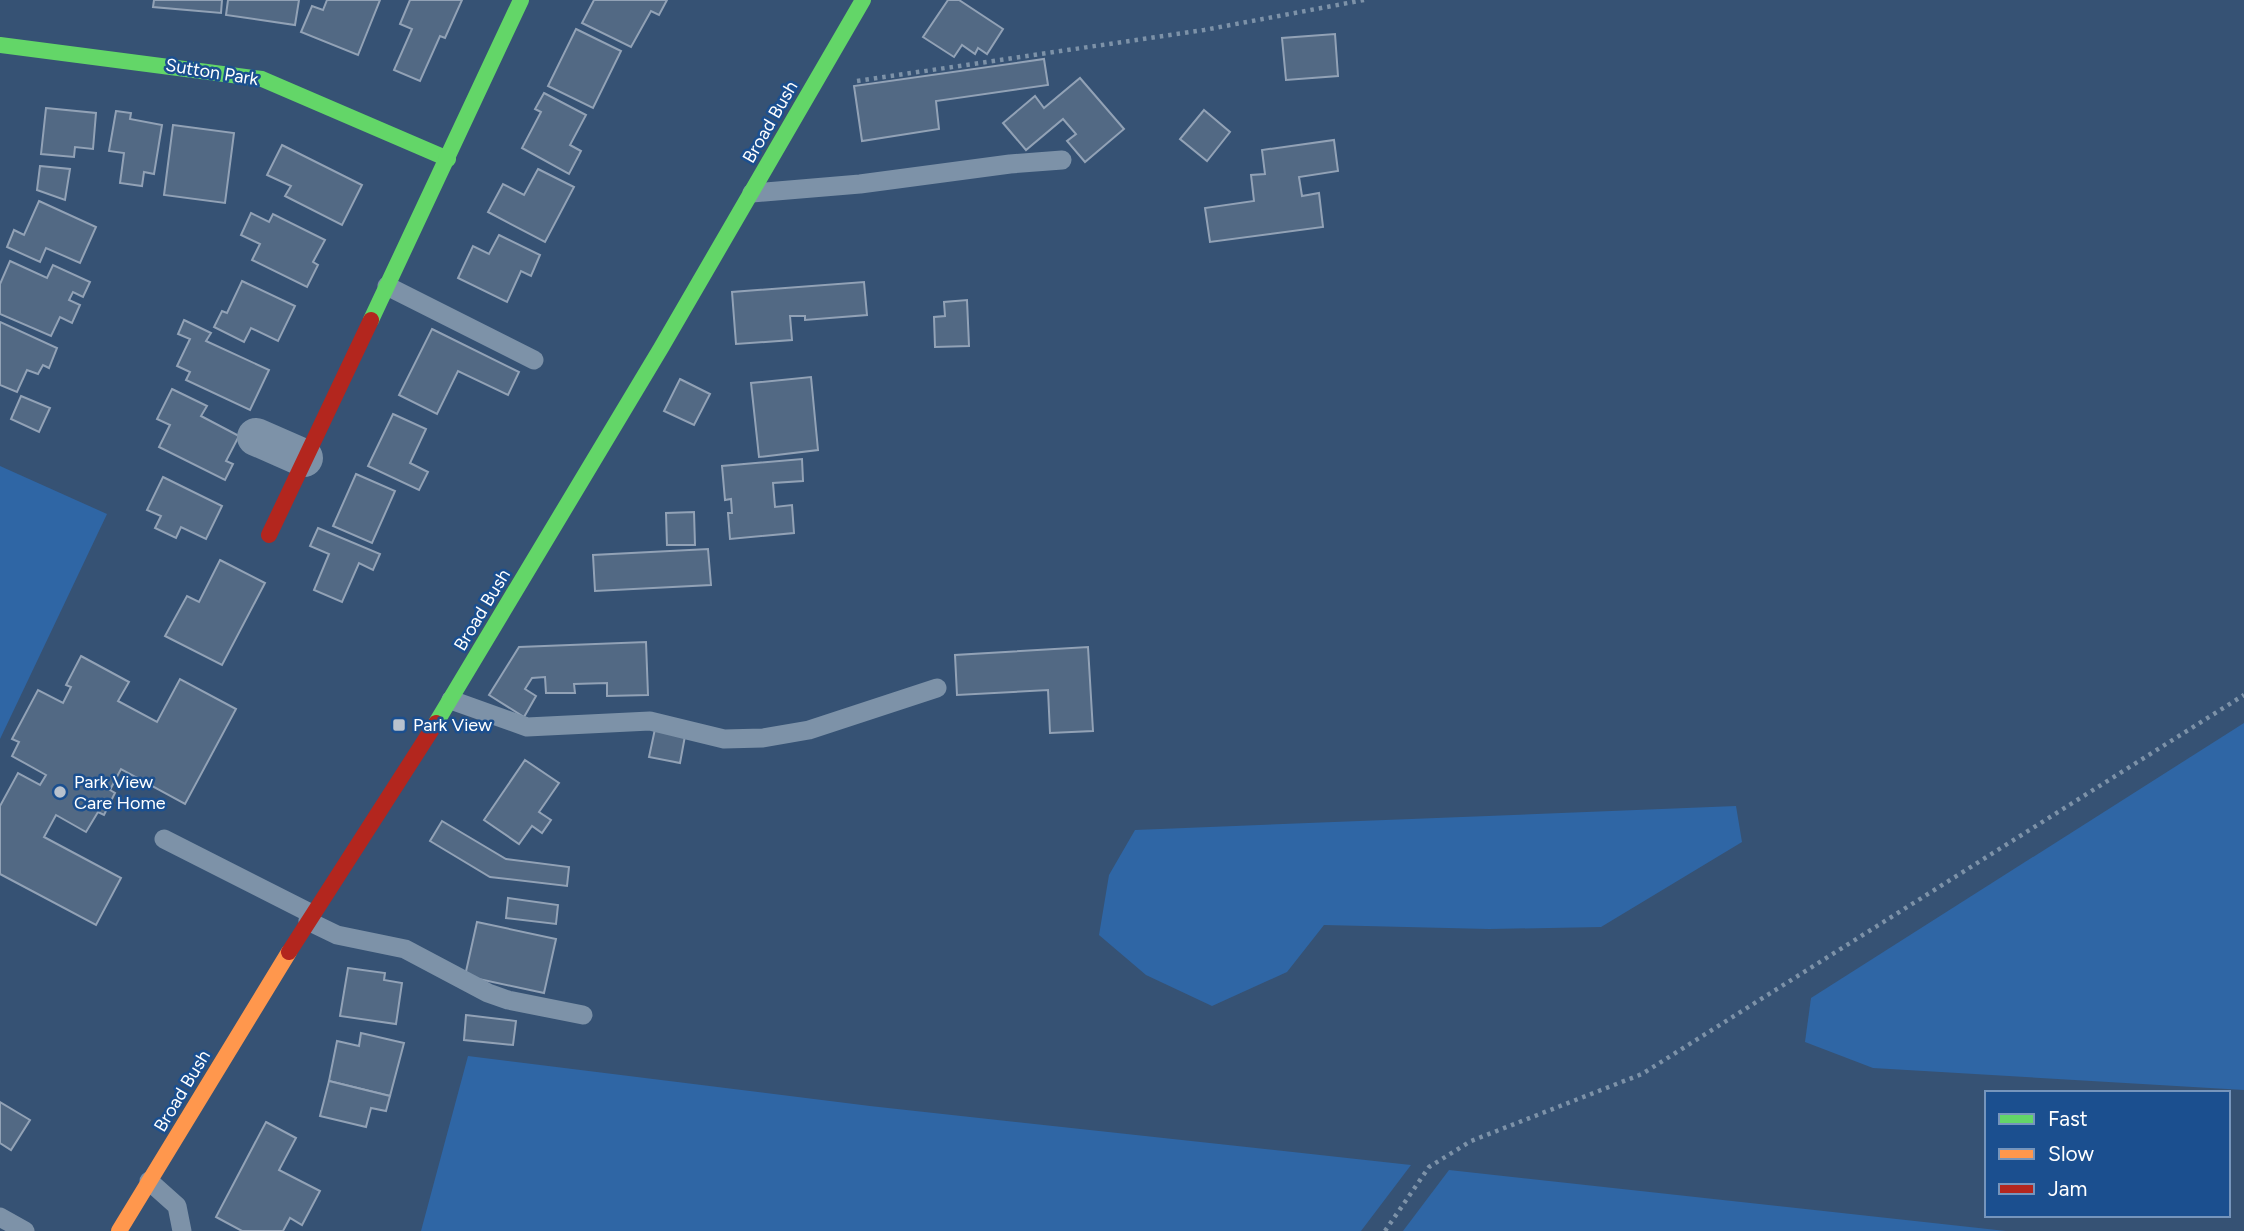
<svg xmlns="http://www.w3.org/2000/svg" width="2244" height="1231" viewBox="0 0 2244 1231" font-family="Figtree,sans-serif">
<rect width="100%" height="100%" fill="#365274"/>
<!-- green -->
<g fill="#2f66a5">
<polygon points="0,466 107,514 0,739"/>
<polygon points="2244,723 2244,1090 1873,1068 1805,1042 1811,998"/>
<polygon points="1736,806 1742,842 1601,927 1489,929 1324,925 1287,972 1212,1006 1146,975 1099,935 1109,875 1135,830"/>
<polygon points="468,1056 870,1106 1411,1165 1361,1231 421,1231"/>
<polygon points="1449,1170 2006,1231 1403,1231"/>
</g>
<!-- building -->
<g fill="#526984" stroke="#92a2b6" stroke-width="2">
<polygon points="154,0 222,0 221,13 153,7"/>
<polygon points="228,0 299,0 295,25 226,15"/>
<polygon points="327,0 380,0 358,55 301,32 312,6 323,10"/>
<polygon points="410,0 462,0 445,38 440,36 420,81 394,70 412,29 400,24"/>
<polygon points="594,0 667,0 659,15 651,11 631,47 582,23"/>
<polygon points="948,0 959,0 1003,29 987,54 978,48 975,54 962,45 954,57 923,37"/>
<polygon points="576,29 621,51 593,108 548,86"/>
<polygon points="1335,34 1338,76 1286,80 1282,38"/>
<polygon points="1044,59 1048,85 936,101 939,129 862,141 854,86"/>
<polygon points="1080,78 1124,129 1085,162 1067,141 1076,134 1063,119 1026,150 1003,123 1035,96 1044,108"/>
<polygon points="544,93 586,115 570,145 581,151 569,174 522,148 541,112 535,109"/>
<polygon points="46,108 96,113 93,149 75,147 74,157 41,154"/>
<polygon points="1204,110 1230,132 1207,161 1180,139"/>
<polygon points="116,111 131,113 130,119 162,125 154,174 144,172 142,186 120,183 124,153 109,151"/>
<polygon points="173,125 234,133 225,203 164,195"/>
<polygon points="1334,140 1338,171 1299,177 1302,196 1319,193 1323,227 1210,242 1205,208 1254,201 1251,175 1265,174 1262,150"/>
<polygon points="282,145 362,185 342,225 285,196 291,186 267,175"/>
<polygon points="40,166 70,169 65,200 37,190"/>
<polygon points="538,169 574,187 545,242 488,212 503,184 524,195"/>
<polygon points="39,201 96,227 80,263 46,248 40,262 7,247 14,230 24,235"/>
<polygon points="251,213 269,222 273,214 325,240 313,262 318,265 307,287 252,260 260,244 241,235"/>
<polygon points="499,235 540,255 531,276 521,271 507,302 458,278 473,246 489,254"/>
<polygon points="10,261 47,278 53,265 90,282 83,297 73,292 69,300 80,305 72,323 60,317 51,336 0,314 0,284"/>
<polygon points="242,281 295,306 278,341 251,328 244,342 214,327 222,311 227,313"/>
<polygon points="864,282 867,315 805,320 805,316 790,316 792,340 736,344 732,292"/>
<polygon points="967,300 969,346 935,347 934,317 945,316 944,302"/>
<polygon points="184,320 211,333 206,341 269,370 250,410 186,380 190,372 177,366 190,339 178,334"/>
<polygon points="0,322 57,348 49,368 43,365 38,374 27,370 17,392 0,385"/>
<polygon points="432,329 519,372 508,395 458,371 437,414 399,395"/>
<polygon points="811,377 818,450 759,457 751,383"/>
<polygon points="680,379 710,394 694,425 664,411"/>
<polygon points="172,389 207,406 201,416 239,436 226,461 233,464 225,480 159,447 170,425 157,419"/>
<polygon points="21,396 50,408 39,432 11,419"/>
<polygon points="393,414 426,429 410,463 428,472 419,490 368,466"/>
<polygon points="802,459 803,481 773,483 775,507 792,505 794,533 730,539 728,513 732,513 731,499 725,500 722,466"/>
<polygon points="356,474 395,491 372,543 333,526"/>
<polygon points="163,477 222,506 206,539 181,527 176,538 155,528 161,516 147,510"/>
<polygon points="694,512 695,545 667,545 666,513"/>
<polygon points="318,528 380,554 373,570 359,563 342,602 314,590 329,554 310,546"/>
<polygon points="708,549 711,585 595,591 593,555"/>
<polygon points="220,560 265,583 222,665 165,636 187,596 199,602"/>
<polygon points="646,642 648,695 607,696 607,683 574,684 575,693 546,693 545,677 532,678 525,689 536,696 524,717 489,695 519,647"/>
<polygon points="1088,647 1093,731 1050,733 1048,690 957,695 955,655"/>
<polygon points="81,656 129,682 118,701 157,722 180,679 236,709 185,804 121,769 110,790 115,793 104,815 98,812 86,832 56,815 44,837 121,878 96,925 0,874 0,806 18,773 40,785 46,775 12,756 19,742 12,739 38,690 63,703 71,687 66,685"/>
<polygon points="655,729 685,736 680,763 649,757"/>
<polygon points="525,760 559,783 539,812 551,820 542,833 532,826 519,844 484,820"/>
<polygon points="442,821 506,859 569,867 567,886 490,877 430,841"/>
<polygon points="508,898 558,905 556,924 506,918"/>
<polygon points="477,922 556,939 544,993 465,976"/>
<polygon points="348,968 385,973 384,980 402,983 396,1024 340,1016"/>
<polygon points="466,1015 516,1021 513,1045 464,1040"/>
<polygon points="361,1033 404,1043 390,1096 329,1081 337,1041 359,1046"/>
<polygon points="329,1081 390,1096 386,1111 371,1108 366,1127 320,1116"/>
<polygon points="0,1102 30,1120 11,1150 0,1143"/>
<polygon points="266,1122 296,1138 279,1170 320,1191 302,1225 290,1218 283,1231 242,1231 216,1217"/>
</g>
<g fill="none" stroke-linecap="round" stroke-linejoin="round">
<!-- path -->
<g stroke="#7d92a8" stroke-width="4.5" stroke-dasharray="3.5 5" stroke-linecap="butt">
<polyline points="857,81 1204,30 1364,0"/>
<polyline points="1385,1231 1429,1167 1471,1141 1642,1074 2244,695"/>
</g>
<!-- lane -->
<g stroke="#7d92a8" stroke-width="19">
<polyline points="752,193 860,184 1010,164 1062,160"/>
<polyline points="387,286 534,360"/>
<polyline points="451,700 527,727 650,721 724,739 763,738 809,730 937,688"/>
<polyline points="164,839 312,914"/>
<polyline points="308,921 337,935 405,949 488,993 508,1000 583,1015"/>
<polyline points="149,1181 177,1206 182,1231"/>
<polyline points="0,1217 25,1231"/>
</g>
<!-- street -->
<polyline stroke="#7d92a8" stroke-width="38" points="256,437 304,458"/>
<!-- fast -->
<g stroke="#63d668" stroke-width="16">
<polyline points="0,45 262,79 448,159"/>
<polyline points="371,320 521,0"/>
<polyline points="436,723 661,348 863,0"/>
</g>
<!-- slow -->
<polyline stroke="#ff974d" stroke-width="16" points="119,1231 289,952"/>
<!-- jam -->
<g stroke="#b3261e" stroke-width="16">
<polyline points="269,535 371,320"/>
<polyline points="289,952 436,723"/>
</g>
</g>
<!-- markers -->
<g fill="#b9c2ce" stroke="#1b4f8f" stroke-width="2.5">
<rect x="392" y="718" width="14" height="14" rx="3.5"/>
<circle cx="60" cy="792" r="7"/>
</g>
<g text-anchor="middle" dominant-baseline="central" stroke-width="5" stroke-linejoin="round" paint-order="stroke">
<!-- street labels -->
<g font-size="18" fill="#fff" stroke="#1b4f8f">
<text transform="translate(212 72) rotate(9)">Sutton Park</text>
<text transform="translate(770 122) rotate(-60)">Broad Bush</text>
<text transform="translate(482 610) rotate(-59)">Broad Bush</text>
<text transform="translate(182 1091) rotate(-59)">Broad Bush</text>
</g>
<!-- poi labels -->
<g font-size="18" fill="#fff" stroke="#1b4f8f" text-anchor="start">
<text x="413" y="725">Park View</text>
<text x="74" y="782">Park View<tspan x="74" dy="21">Care Home</tspan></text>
</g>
</g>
<!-- legend -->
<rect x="1985" y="1091" width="245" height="126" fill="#1b4f8f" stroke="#7695bc" stroke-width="2"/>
<rect x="1999" y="1114" width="35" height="10" fill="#63d668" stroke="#7695bc" stroke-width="2"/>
<text x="2048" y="1126" font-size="21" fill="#ffffff">Fast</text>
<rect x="1999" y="1149" width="35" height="10" fill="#ff974d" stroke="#7695bc" stroke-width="2"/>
<text x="2048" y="1161" font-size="21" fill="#ffffff">Slow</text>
<rect x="1999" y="1184" width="35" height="10" fill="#b3261e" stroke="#7695bc" stroke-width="2"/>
<text x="2048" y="1196" font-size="21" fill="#ffffff">Jam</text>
</svg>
